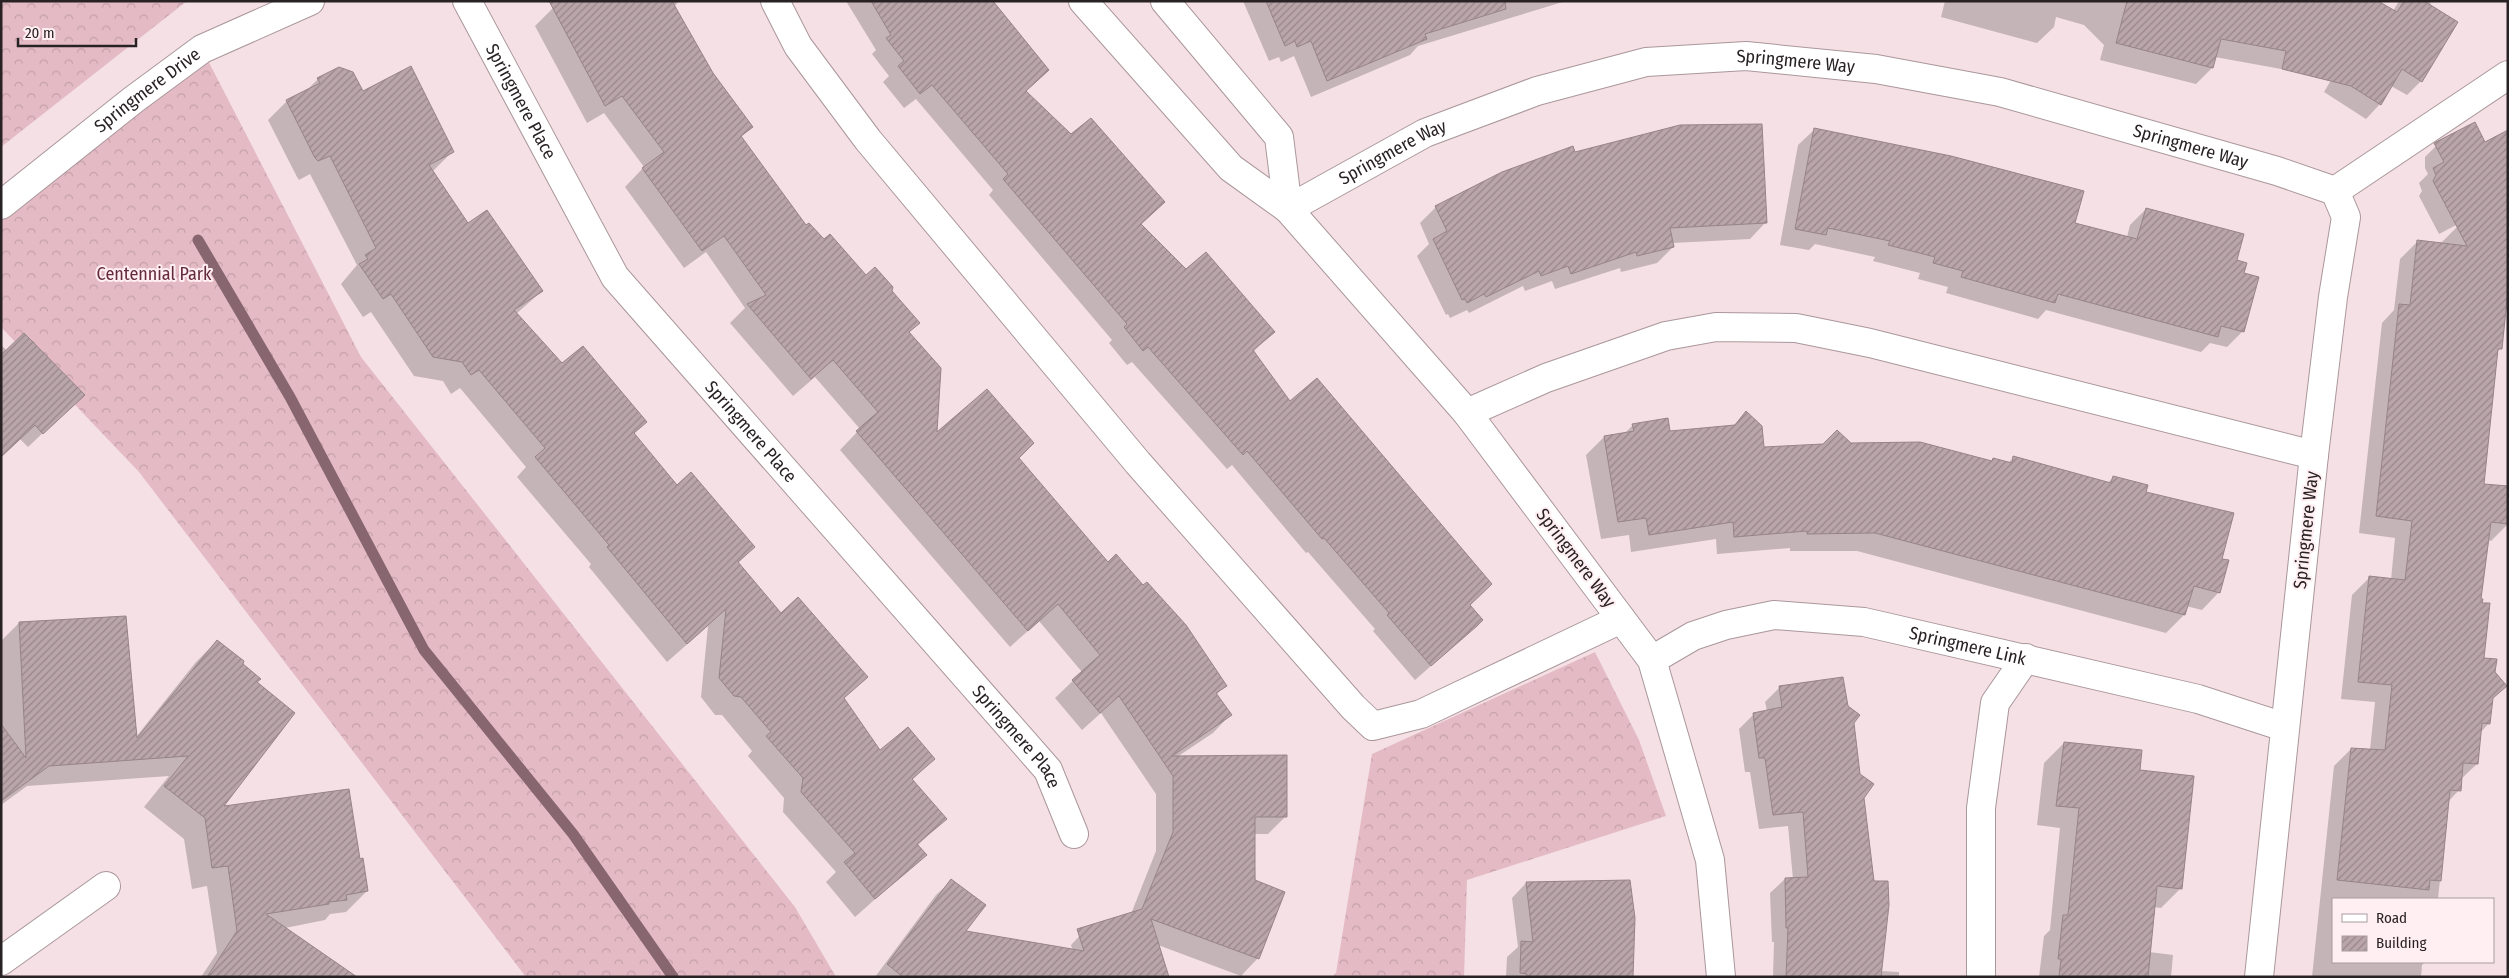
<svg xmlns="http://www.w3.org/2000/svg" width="2509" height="978" viewBox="0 0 2509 978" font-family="'Fira Sans Condensed',sans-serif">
<defs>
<pattern id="forest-crowns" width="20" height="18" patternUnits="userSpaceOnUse" patternTransform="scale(1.25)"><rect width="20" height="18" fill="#e4bbc5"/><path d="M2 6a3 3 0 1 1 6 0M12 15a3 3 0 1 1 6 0" fill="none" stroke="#c4a0a9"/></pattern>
<pattern id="building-hatch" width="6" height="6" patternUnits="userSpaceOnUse" patternTransform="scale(1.25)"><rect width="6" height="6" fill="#b9a5aa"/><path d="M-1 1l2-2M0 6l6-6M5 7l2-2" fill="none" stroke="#96868a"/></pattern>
</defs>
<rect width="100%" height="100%" fill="#f5e0e5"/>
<!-- forest -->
<g fill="url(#forest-crowns)">
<polygon points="1,1 187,1 1,147"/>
<polygon points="202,49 361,357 795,907 836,977 526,977 139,472 1,327 1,205"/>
<polygon points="1595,652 1639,740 1666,816 1467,880 1464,977 1332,977 1336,973 1372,754"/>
</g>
<!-- shadow -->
<g fill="#0003">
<polygon points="567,1 679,1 674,7 712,74 751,127 741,137 806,227 865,277 891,292 918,323 908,333 936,435 1017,458 1107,563 1225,686 1216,695 1230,715 1213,733 1177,757 1286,816 1268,834 1254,834 1258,958 1241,976 1158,945 1081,977 1071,945 1088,927 1131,914 1156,851 1156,794 1101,713 1082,730 1055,698 1082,672 1039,621 1010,647 840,450 860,429 815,377 793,396 730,323 745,308 706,252 684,268 625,187 644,167 604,113 587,123 535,26 553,8"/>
<polygon points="846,1 963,1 1025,92 1140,225 1186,270 1274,332 1253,352 1290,403 1468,605 1466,635 1415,680 1373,631 1375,629 1308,552 1306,553 1232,465 1227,469 1132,362 1127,365 1109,343 1112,340 989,195 993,190 916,99 904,108 883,82 889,76 872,54 876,50"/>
<polygon points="1243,1 1566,1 1418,46 1410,55 1311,97 1294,56 1281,62 1279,57 1269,61"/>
<polygon points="1945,1 2327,1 2297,72 2215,57 2212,68 2196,84 2100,60 2104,45 2084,25 2056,17 2054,27 2037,43 1941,17"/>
<polygon points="2399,1 2430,1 2431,7 2421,81 2407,95 2391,86 2380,104 2366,119 2324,92 2367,19 2393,11"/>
<polygon points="318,79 362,93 452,152 432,172 468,225 542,291 516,314 562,364 645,422 633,434 677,487 754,547 737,564 781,615 866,677 843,699 880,752 933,759 912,780 945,819 917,846 925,855 855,917 826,882 836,872 783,812 784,798 748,756 752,751 722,715 715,715 701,697 708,626 667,662 589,567 591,564 517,477 526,467 460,388 451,394 443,381 414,376 371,312 363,317 341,284 357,265 310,174 299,180 297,177 268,120 287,101 306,91"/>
<polygon points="1814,130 2074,224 2127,237 2130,225 2146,209 2236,261 2242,274 2243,331 2227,347 2210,343 2201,352 2046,310 2038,319 1946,293 1948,287 1918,279 1920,273 1873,261 1875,257 1815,244 1809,250 1780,245 1798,145"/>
<polygon points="2440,142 2508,198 2439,234 2419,196 2422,191 2419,183 2428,174 2425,168 2425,157"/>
<polygon points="1574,153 1766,222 1750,239 1672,243 1673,247 1657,263 1621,272 1620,268 1555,289 1552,281 1525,291 1523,286 1469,313 1467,310 1450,318 1448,314 1446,315 1417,256 1429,244 1420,223 1436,207"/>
<polygon points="2457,227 2508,232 2508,310 2504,310 2500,349 2497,352 2483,485 2508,487 2508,524 2491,541 2487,540 2479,600 2482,659 2506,686 2491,700 2489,723 2480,733 2477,764 2460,780 2459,790 2448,802 2438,899 2333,899 2333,962 2425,962 2422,965 2421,977 2312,977 2334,766 2351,749 2370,750 2375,702 2341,699 2352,595 2369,578 2391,580 2395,538 2359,533 2382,323 2394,310 2400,259 2417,242 2440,244"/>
<polygon points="1,345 68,409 28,447 20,439 1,456"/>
<polygon points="1746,413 1763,448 1850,444 1990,462 1993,459 2008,463 2014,457 2107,484 2113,477 2145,492 2221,560 2219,592 2202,610 2186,606 2184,615 2166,633 1857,551 1790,551 1790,548 1717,554 1716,539 1631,552 1629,535 1601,539 1586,455 1604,437 1624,434 1633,425 1669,432 1733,426"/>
<polygon points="19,623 136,737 196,662 217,641 241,664 256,683 222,808 359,861 367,891 346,912 330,914 325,920 285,928 355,977 201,977 217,953 207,886 192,889 184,839 144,807 169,776 27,786 1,805 1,641"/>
<polygon points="1780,687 1847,707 1852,723 1863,798 1881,971 1899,972 1899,977 1773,977 1774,942 1772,942 1770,893 1785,879 1793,879 1788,826 1759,829 1750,772 1745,772 1739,729 1754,714 1767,711 1765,702"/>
<polygon points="2064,743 2138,771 2181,888 2161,908 2154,907 2149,952 2173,955 2171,977 2039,977 2044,936 2050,930 2060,828 2037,825 2044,763"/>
<polygon points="951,881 964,932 952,977 875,977 936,895"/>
<polygon points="1526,883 1632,977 1506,977 1507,957 1518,947 1512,898"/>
</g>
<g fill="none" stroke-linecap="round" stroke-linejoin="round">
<!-- stream -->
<polyline stroke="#88666f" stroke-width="11" points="198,240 290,397 424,650 573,834 673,977"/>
</g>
<!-- building -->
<g fill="url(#building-hatch)" stroke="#978489">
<polygon points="549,1 672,1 713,73 753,127 741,136 806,225 809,223 824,239 830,234 866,275 875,267 893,287 892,291 920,323 909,332 941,368 937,432 987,389 1034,443 1019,458 1108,562 1116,554 1143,585 1147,582 1186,625 1227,686 1216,693 1232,715 1172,756 1287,755 1287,817 1255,817 1255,880 1285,892 1259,959 1151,919 1169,977 903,977 887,964 951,879 986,905 966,931 1084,951 1077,929 1142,909 1173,832 1173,776 1119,696 1100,713 1072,680 1100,655 1058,604 1028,631 856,431 878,412 833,360 811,379 747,304 766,295 724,236 702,251 642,168 664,152 622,96 605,106"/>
<polygon points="871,1 993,1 1049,70 1026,91 1071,134 1091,118 1165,202 1141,224 1186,269 1206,252 1275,332 1253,350 1290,401 1317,378 1492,584 1470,605 1483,620 1477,626 1431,666 1387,615 1389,613 1324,538 1322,539 1247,451 1243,455 1148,347 1143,351 1124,327 1127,324 1003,179 1008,174 932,85 920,94 898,66 904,61 886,38 891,35"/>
<polygon points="1266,1 1505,1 1506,9 1425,34 1427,39 1327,81 1311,41 1297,47 1295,41 1285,46"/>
<polygon points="2127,1 2378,1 2397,12 2404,1 2424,1 2458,22 2422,82 2402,69 2381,105 2351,86 2282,69 2286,51 2221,39 2213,68 2116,43"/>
<polygon points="411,66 454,152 429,165 468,223 487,210 543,291 514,310 562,363 583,346 647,422 634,433 677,485 691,472 755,547 738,562 781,613 798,597 868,677 844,698 880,750 908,727 935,759 912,779 947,819 917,844 927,855 875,899 844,862 855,853 801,792 803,778 766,736 771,732 741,697 734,696 719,678 726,609 687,644 607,547 609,545 535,457 545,448 479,370 471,375 462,362 433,357 391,294 383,299 359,264 368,259 365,255 376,248 330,156 318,161 315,158 286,100 320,83 317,78 339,67 353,72 363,91"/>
<polygon points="2475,122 2485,142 2508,130 2508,290 2502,349 2498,349 2484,484 2508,486 2508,524 2491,522 2481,599 2483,599 2482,603 2490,603 2484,658 2497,659 2495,672 2507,686 2493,698 2490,724 2482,723 2478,764 2463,763 2461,791 2450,790 2441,881 2430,880 2429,890 2337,880 2351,748 2385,750 2392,685 2358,682 2369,576 2405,580 2412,521 2376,516 2399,304 2410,305 2417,240 2467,246 2433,181 2436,175 2433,168 2444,162 2434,143"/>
<polygon points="1762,124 1767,223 1670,228 1674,247 1637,256 1636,252 1571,274 1568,266 1541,276 1539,271 1486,297 1484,294 1467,303 1465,299 1462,300 1433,239 1447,231 1435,206 1502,172 1573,146 1575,152 1680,125"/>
<polygon points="1814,128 1951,156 2084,191 2075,223 2137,239 2146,208 2244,234 2237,260 2247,263 2244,273 2259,277 2244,332 2221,326 2218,337 2058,294 2055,303 1961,277 1963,271 1933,263 1935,257 1888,245 1890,241 1828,228 1826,235 1795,229"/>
<polygon points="24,333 85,395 43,434 35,425 1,457 1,355"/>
<polygon points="1746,411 1762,426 1764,447 1823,444 1837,430 1851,443 1920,442 1992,461 1993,458 2012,463 2013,456 2111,483 2113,476 2148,485 2146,492 2234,513 2222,559 2229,560 2220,593 2194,586 2185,615 1875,533 1807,534 1807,531 1734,537 1733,522 1649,535 1646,518 1618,522 1604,436 1634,431 1632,424 1668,418 1670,431 1735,425"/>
<polygon points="126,616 137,738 217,640 244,661 243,664 261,679 257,682 295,713 224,806 349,789 360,859 363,858 368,891 346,895 347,900 329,902 329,904 266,914 357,977 207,977 237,931 228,866 212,868 205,818 164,786 188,756 49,766 1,801 1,724 26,758 19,622"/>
<polygon points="1843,677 1848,706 1860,715 1854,723 1860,774 1874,784 1864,798 1874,881 1888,881 1889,905 1881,977 1786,977 1788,928 1786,928 1785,878 1808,877 1803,812 1773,815 1765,758 1759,758 1753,713 1782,707 1779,686"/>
<polygon points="2064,742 2142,750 2140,770 2194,776 2182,889 2157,886 2148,977 2059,977 2061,959 2058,959 2063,915 2068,915 2079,808 2056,806"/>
<polygon points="1630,880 1635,918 1633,977 1527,977 1527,974 1520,973 1521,941 1533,942 1526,882"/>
</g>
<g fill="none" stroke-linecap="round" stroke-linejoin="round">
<defs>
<g id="minor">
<path id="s1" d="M467 1 615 277 1048 770 1074 834"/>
<polyline points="775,1 798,46 868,140 1138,463 1353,707 1373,726 1421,714 1621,619"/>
<polyline points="1083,1 1231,168 1288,209"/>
<polyline points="1165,1 1279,137 1288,209"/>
<polyline points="2335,191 2508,75"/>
<path id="s2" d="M1 205 133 100 202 49 310 1"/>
<polyline points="1467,413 1546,378 1666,336 1716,327 1796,328 1870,343 2314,455"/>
<path id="s3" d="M1652 660 1693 636 1726 625 1774 615 1864 622 2198 699 2284 727"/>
<polyline points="1,961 106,886"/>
<path id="s4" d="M1721 977 1710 860 1652 660 1467 413 1288 209 1425 133 1537 91 1646 62 1746 56 1876 69 2000 92 2277 171 2335 191 2346 217 2333 297 2314 455 2259 977"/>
<polyline points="1981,977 1981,808 1995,703 2026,658"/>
</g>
</defs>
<!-- minor casing -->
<use href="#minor" stroke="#aa979b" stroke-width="30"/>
<!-- minor -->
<use href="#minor" stroke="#fff" stroke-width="28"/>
</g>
<g text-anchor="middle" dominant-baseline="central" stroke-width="4" stroke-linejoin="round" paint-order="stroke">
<!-- street labels -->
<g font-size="18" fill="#292224" stroke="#ffeef2">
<text stroke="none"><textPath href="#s4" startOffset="1445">Springmere Way</textPath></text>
<text stroke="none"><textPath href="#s2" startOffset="186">Springmere Drive</textPath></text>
<text stroke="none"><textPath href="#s1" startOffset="114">Springmere Place</textPath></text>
<text stroke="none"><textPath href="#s4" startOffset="1850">Springmere Way</textPath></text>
<text stroke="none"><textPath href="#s4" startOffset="1025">Springmere Way</textPath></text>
<text stroke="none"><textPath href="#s1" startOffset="519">Springmere Place</textPath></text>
<text transform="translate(2306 530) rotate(-84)">Springmere Way</text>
<text transform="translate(1576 558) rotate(53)">Springmere Way</text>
<text stroke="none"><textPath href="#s3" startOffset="328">Springmere Link</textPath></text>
<text stroke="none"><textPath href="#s1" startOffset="924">Springmere Place</textPath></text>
</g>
<!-- park labels -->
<g font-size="18" fill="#642a3d" stroke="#ffeef2">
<text x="154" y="274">Centennial Park</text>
</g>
</g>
<!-- border -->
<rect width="2509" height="978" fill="none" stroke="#292224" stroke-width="5"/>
<!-- legend -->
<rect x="2332" y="898" width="162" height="65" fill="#ffeef2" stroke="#a99ca0"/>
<rect x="2342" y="914" width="25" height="8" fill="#ffffff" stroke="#a99ca0"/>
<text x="2376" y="923" font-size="15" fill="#292224">Road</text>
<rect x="2342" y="936" width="25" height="15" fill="url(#building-hatch)" stroke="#a99ca0"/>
<text x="2376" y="948" font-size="15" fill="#292224">Building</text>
<!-- scale -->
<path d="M18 38v8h118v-8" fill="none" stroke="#292224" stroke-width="2.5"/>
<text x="25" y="38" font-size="15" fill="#292224" stroke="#ffeef2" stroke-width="4" paint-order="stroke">20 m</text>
</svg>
